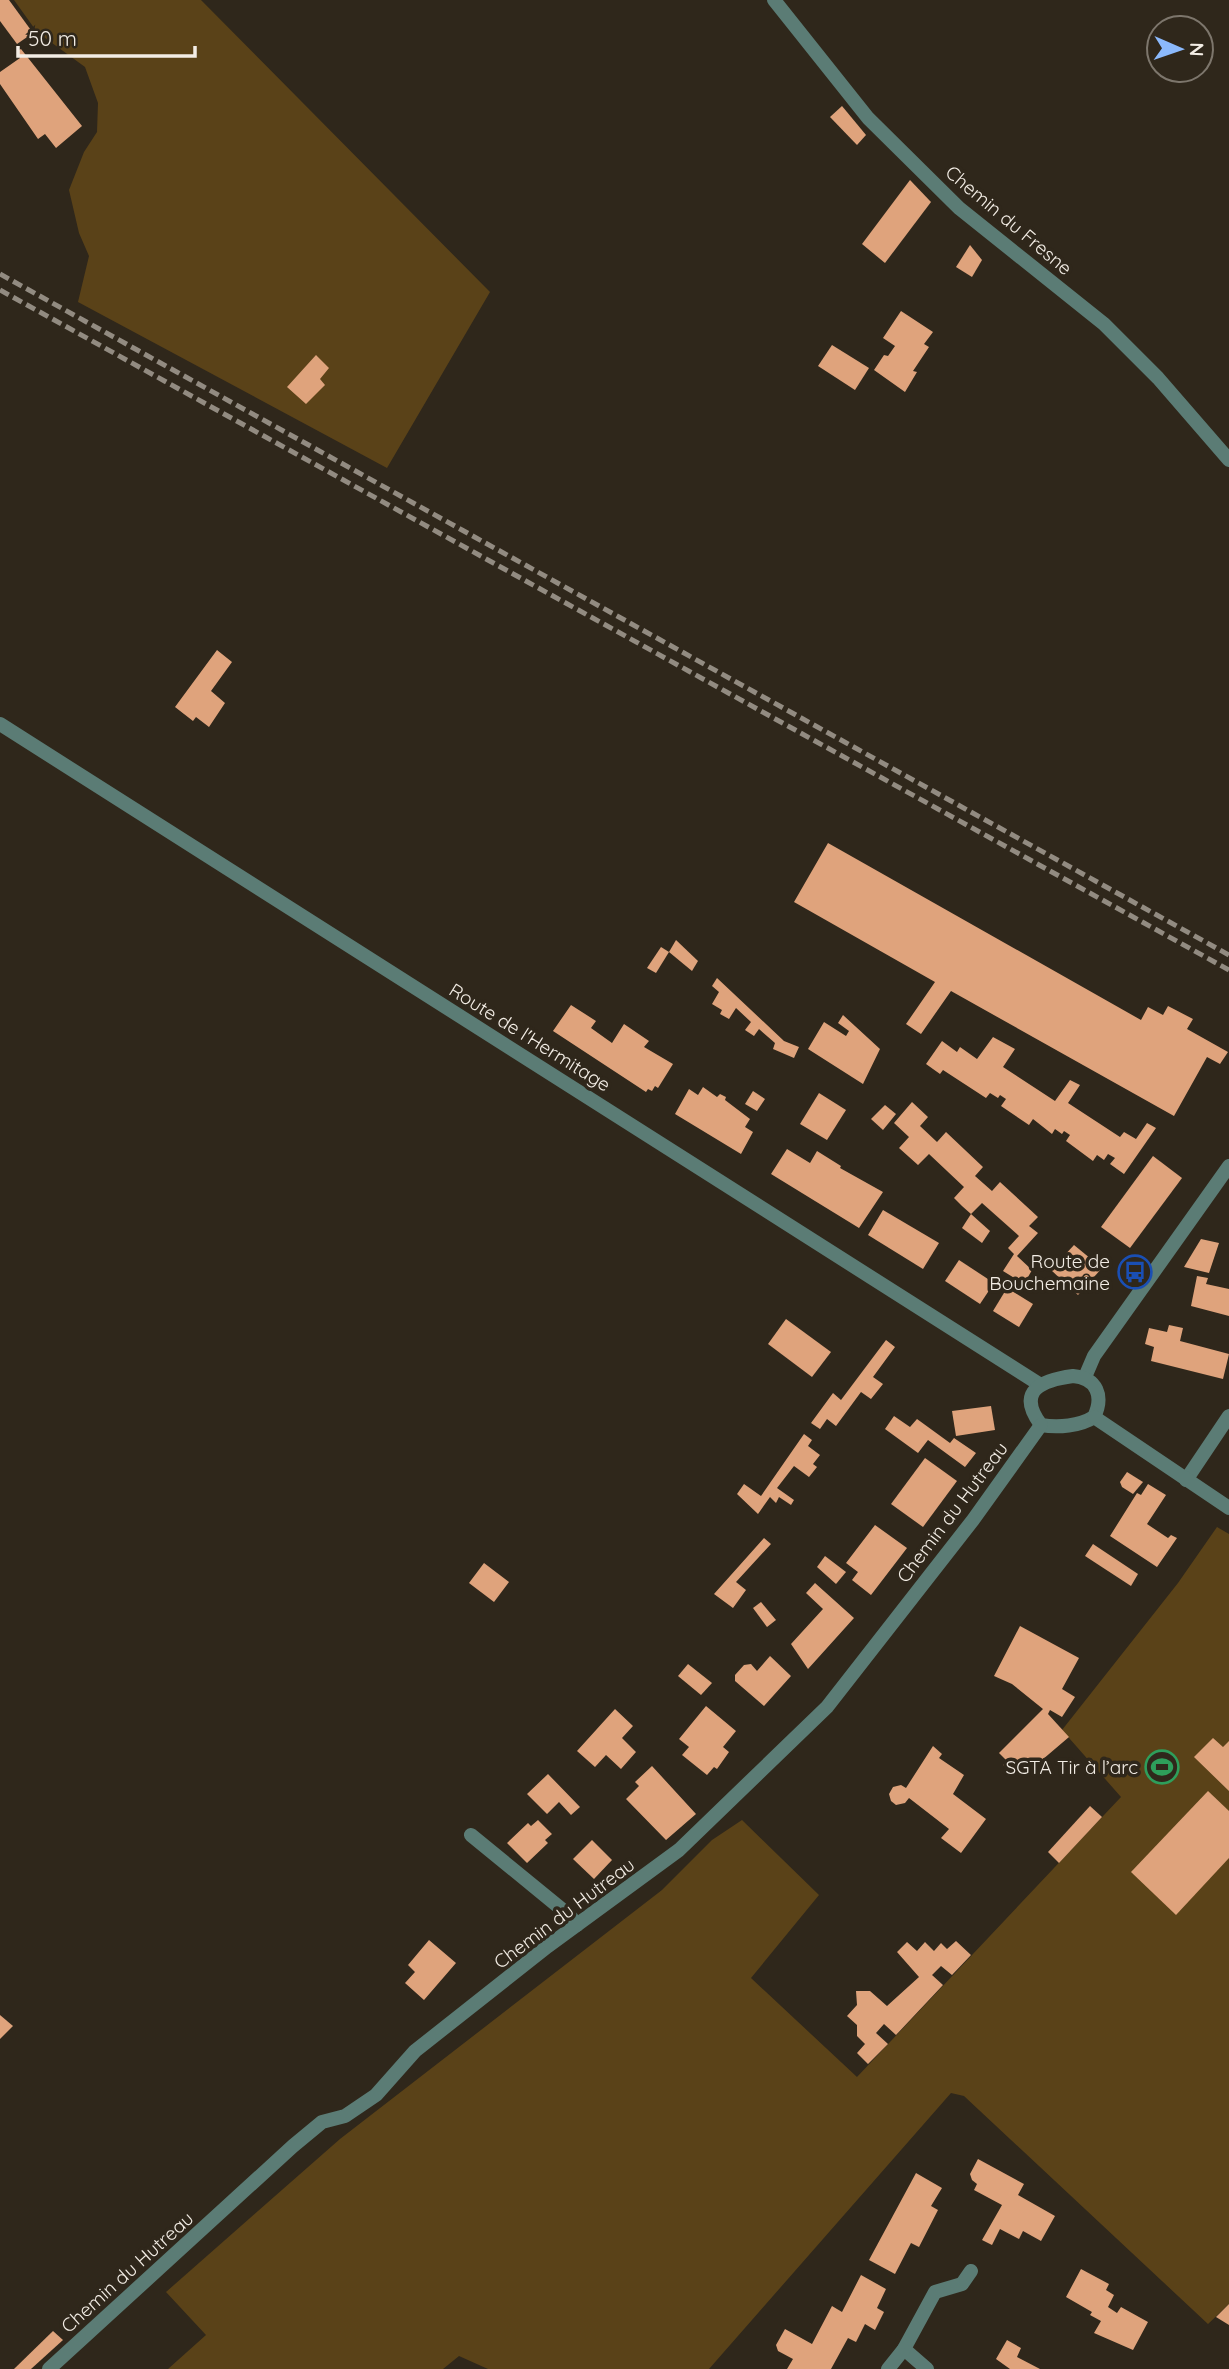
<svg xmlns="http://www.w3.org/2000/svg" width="1229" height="2369" viewBox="0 0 1229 2369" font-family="Quicksand,sans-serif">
<rect width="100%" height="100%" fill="#2f271b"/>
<!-- green -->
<g fill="#5a4218">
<polygon points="14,0 201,0 490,292 387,468 78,302 89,256 79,233 69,190 84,152 97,132 98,103 85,67 37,32"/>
<polygon points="1217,1527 1229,1534 1229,2304 1208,2324 964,2096 951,2093 709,2369 488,2369 459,2356 443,2369 168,2369 206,2335 166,2292 340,2139 662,1890 712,1840 742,1820 819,1895 751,1978 857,2077 1121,1797 1062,1730 1178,1583"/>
</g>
<!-- building -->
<g fill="#dfa37c">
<polygon points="0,0 9,0 33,33 17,44 0,21"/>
<polygon points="21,49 82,126 56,148 45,134 38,139 0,84 0,72 20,58 17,51"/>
<polygon points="842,106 866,135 857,145 830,117"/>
<polygon points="910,180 931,202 885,263 862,244"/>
<polygon points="970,245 982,260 972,277 956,267"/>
<polygon points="901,311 933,332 924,344 929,347 913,371 917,372 905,392 874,370 884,355 888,356 895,346 883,338"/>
<polygon points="832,345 869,368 855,390 818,366"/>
<polygon points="316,355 329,368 320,379 325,385 306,404 287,387"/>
<polygon points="217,650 232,662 211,691 225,703 209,727 196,717 193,721 175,707"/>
<polygon points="828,843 1141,1020 1148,1007 1163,1015 1168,1006 1193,1019 1187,1029 1228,1052 1220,1064 1207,1057 1174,1116 951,991 921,1034 906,1024 935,982 794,902"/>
<polygon points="676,940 698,961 692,971 669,952"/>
<polygon points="661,947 669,952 656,973 647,968"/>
<polygon points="717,978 784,1041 799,1047 794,1058 773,1049 775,1043 759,1029 754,1036 745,1030 751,1022 736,1008 729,1019 720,1014 722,1010 712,1004 719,992 712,986"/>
<polygon points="571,1005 596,1021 591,1028 612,1043 624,1024 649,1041 644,1047 673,1064 658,1088 655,1086 652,1091 648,1089 646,1092 553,1031"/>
<polygon points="843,1015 880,1049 863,1084 808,1049 824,1022 846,1036 849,1031 838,1023"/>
<polygon points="993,1037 1015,1049 1003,1067 1055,1101 1070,1080 1080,1085 1068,1103 1120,1137 1124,1132 1136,1139 1147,1123 1156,1128 1124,1174 1110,1164 1115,1158 1108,1154 1104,1160 1097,1155 1093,1161 1066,1141 1070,1135 1064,1131 1062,1134 1055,1129 1052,1134 1033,1119 1029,1125 1001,1106 1006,1099 1000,1095 998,1098 990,1093 986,1098 943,1070 940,1074 926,1064 942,1041 957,1052 960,1047 977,1059"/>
<polygon points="703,1087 717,1097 720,1094 726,1097 725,1100 750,1119 745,1127 753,1132 741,1154 675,1114 689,1089 698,1095"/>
<polygon points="753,1091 765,1099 757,1111 745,1104"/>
<polygon points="819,1093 846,1110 827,1140 800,1124"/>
<polygon points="912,1102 928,1117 920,1126 937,1142 946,1132 983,1167 975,1176 992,1191 1000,1182 1038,1217 1029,1226 1038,1233 1017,1256 1032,1270 1024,1284 1003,1271 1014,1254 1008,1248 1019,1236 982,1203 971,1214 962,1206 954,1198 964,1187 929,1154 918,1165 899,1148 909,1137 894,1123"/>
<polygon points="885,1105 896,1114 883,1130 871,1119"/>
<polygon points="787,1149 810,1163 817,1151 841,1166 840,1168 883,1192 859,1228 771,1174"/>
<polygon points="1153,1156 1182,1178 1130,1248 1101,1227"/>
<polygon points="883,1210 939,1243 923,1269 868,1235"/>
<polygon points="971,1214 990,1231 982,1243 962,1228"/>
<polygon points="1201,1239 1219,1243 1209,1273 1184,1267"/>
<polygon points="1074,1245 1102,1268 1078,1295 1051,1270"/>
<polygon points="959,1260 994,1283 980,1304 945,1281"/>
<polygon points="1197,1276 1208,1278 1206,1284 1229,1289 1229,1316 1191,1306"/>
<polygon points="1007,1288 1033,1304 1019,1327 993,1311"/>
<polygon points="786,1319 831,1352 812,1377 768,1344"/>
<polygon points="1169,1325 1183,1328 1180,1341 1229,1354 1223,1379 1151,1361 1154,1347 1145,1344 1149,1328 1167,1332"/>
<polygon points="886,1340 895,1347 873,1377 883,1384 871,1399 861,1392 836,1426 827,1419 820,1429 811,1423 833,1393 841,1400"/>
<polygon points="991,1406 995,1430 956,1436 952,1411"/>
<polygon points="894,1416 910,1427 917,1419 950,1443 954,1438 976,1453 965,1467 928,1440 918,1453 885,1429"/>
<polygon points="804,1434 812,1440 808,1446 820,1455 813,1464 817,1467 809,1477 794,1466 777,1488 794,1500 791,1505 779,1497 776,1503 770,1497 758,1514 737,1494 744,1484 761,1496"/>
<polygon points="925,1458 957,1481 923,1527 891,1504"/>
<polygon points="1127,1472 1143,1482 1133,1494 1122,1487 1120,1482"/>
<polygon points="1148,1484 1166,1495 1147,1524 1168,1538 1171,1535 1177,1538 1157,1567 1110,1536 1137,1493 1141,1495"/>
<polygon points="875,1525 907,1548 871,1595 852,1580 858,1572 846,1563"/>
<polygon points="764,1538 771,1544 736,1582 746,1590 733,1608 714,1594"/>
<polygon points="1093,1544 1138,1574 1131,1586 1085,1556"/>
<polygon points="825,1556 846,1572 836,1584 817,1567"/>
<polygon points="484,1563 509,1582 494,1602 469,1583"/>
<polygon points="815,1583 854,1618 808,1669 791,1644 823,1609 806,1593"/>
<polygon points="761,1602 776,1620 767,1627 753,1608"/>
<polygon points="1020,1626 1079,1658 1062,1689 1075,1697 1062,1717 1050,1710 1048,1714 1069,1737 1022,1777 1003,1765 1007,1761 999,1753 1043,1709 1012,1684 994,1676"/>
<polygon points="770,1656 791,1676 764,1706 735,1681 735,1675 744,1665 751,1664 757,1671"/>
<polygon points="688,1664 712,1683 701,1695 678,1676"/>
<polygon points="706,1706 736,1731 723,1747 729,1752 717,1769 714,1767 707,1775 682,1755 689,1747 679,1739"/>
<polygon points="615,1709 633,1726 622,1738 636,1752 621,1769 606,1755 595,1767 577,1751"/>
<polygon points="1213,1738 1223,1747 1229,1741 1229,1791 1194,1757"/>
<polygon points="933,1746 942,1754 939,1758 964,1775 953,1794 986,1819 961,1853 941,1838 949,1829 909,1798 905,1803 896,1805 891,1801 889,1794 893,1787 901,1785 906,1788"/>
<polygon points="652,1766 696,1814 666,1840 626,1799 639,1786 635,1782"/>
<polygon points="548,1774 580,1807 571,1815 559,1802 547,1814 527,1794"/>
<polygon points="1208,1791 1229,1811 1229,1858 1176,1915 1131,1872"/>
<polygon points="1090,1806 1102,1817 1059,1863 1048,1852"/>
<polygon points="538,1820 552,1834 545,1840 548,1843 527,1863 507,1843 528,1823 531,1826"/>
<polygon points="592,1840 612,1860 594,1879 573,1859"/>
<polygon points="429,1940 456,1963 424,2000 405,1983 415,1972 408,1965"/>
<polygon points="956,1941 971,1955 952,1975 941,1966 932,1975 943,1985 896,2035 884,2024 876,2033 888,2044 868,2064 857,2053 865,2044 857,2036 857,2025 847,2016 857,2005 856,1991 870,1991 887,2006 919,1977 897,1952 907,1942 917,1951 925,1942 934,1951 941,1943 947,1949"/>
<polygon points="0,2015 13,2026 0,2039"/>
<polygon points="978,2159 1024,2184 1018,2195 1055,2216 1041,2241 1023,2231 1019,2239 1000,2229 992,2245 982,2240 1002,2205 974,2190 977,2184 972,2180 970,2174"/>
<polygon points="916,2173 942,2188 931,2206 938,2210 919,2247 911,2243 895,2274 869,2260"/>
<polygon points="1081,2269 1109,2284 1106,2290 1114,2295 1108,2307 1117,2313 1121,2307 1148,2322 1133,2350 1094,2333 1101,2321 1090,2315 1092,2312 1066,2297"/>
<polygon points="861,2275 886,2289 877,2308 884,2312 875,2330 865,2324 856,2342 848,2338 831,2369 787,2369 793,2359 778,2351 776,2345 785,2329 812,2344 832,2306 842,2312"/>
<polygon points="1229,2304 1229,2325 1216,2317"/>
<polygon points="53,2331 63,2340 31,2369 14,2369"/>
<polygon points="1007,2340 1021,2348 1017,2357 1040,2369 1010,2369 996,2359"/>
</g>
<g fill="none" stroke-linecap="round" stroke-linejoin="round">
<!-- minor -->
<g stroke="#5b7c75" stroke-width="14">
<polyline points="774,0 868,118 959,208 1104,324 1158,378 1229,460"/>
<polyline points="1085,1377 1094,1356 1229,1166"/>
<polyline points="1186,1480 1229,1416"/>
<polyline points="471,1835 570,1916 577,1925"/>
<polyline points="904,2349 927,2369"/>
<polyline points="888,2369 904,2349 935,2292 962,2284 971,2271"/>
</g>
<!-- tertiary -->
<g stroke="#5b7c75" stroke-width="14">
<polyline points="0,724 1039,1384"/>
<path d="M1073 1376C1097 1378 1104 1396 1094 1417 1080 1426 1058 1428 1041 1425 1015 1390 1043 1380 1073 1376Z"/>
<polyline points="1094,1417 1229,1508"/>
<polyline points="49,2369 293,2146 322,2122 345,2116 376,2095 415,2051 548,1946 679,1850 827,1707 973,1520 1041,1425"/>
</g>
<!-- rail -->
<g stroke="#928b81" stroke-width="5" stroke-dasharray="10 5" stroke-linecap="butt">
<polyline points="0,274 1229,955"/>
<polyline points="0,290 1229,970"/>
</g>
</g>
<!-- icons -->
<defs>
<symbol id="bus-ring" viewBox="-11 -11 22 22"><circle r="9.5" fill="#2f271b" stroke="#1a4fb4" stroke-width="1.5"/><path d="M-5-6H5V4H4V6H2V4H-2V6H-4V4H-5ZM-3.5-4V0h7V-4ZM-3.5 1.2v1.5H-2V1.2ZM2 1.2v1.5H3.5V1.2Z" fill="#1a4fb4"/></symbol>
<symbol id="stadium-ring" viewBox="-11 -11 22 22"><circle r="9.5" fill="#2f271b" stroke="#2e9e5b" stroke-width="1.5"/><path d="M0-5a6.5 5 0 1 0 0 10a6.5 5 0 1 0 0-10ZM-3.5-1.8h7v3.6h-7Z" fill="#2e9e5b"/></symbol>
</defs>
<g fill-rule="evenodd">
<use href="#bus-ring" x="1116" y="1253" width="38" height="38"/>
<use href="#stadium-ring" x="1143" y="1748" width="38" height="38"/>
</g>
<g text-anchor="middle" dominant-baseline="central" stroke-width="7" stroke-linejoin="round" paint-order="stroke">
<!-- street labels -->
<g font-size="19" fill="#f3ede5" stroke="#2f271b">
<text transform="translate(1009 220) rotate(40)">Chemin du Fresne</text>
<text transform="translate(530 1037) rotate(32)">Route de l'Hermitage</text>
<text transform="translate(952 1512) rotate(-53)">Chemin du Hutreau</text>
<text transform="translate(564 1913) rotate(-37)">Chemin du Hutreau</text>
<text transform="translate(127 2272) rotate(-42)">Chemin du Hutreau</text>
</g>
<!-- poi labels -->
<g font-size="19" fill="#f3ede5" stroke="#2f271b" text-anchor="end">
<text x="1110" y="1261">Route de<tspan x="1110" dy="22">Bouchemaine</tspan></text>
<text x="1138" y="1767">SGTA Tir à l’arc</text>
</g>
</g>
<!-- north arrow -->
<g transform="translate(1180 49) rotate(92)"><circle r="33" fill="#2f271b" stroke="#7d766c" stroke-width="2"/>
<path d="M0-5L12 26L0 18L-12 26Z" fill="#8bb9fc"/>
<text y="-10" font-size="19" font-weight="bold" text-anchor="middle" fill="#f3ede5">N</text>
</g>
<!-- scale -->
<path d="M18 46v10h177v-10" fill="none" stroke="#f3ede5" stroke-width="3.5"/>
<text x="28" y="46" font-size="21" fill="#f3ede5" stroke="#2f271b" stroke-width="5" paint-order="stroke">50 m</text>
</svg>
